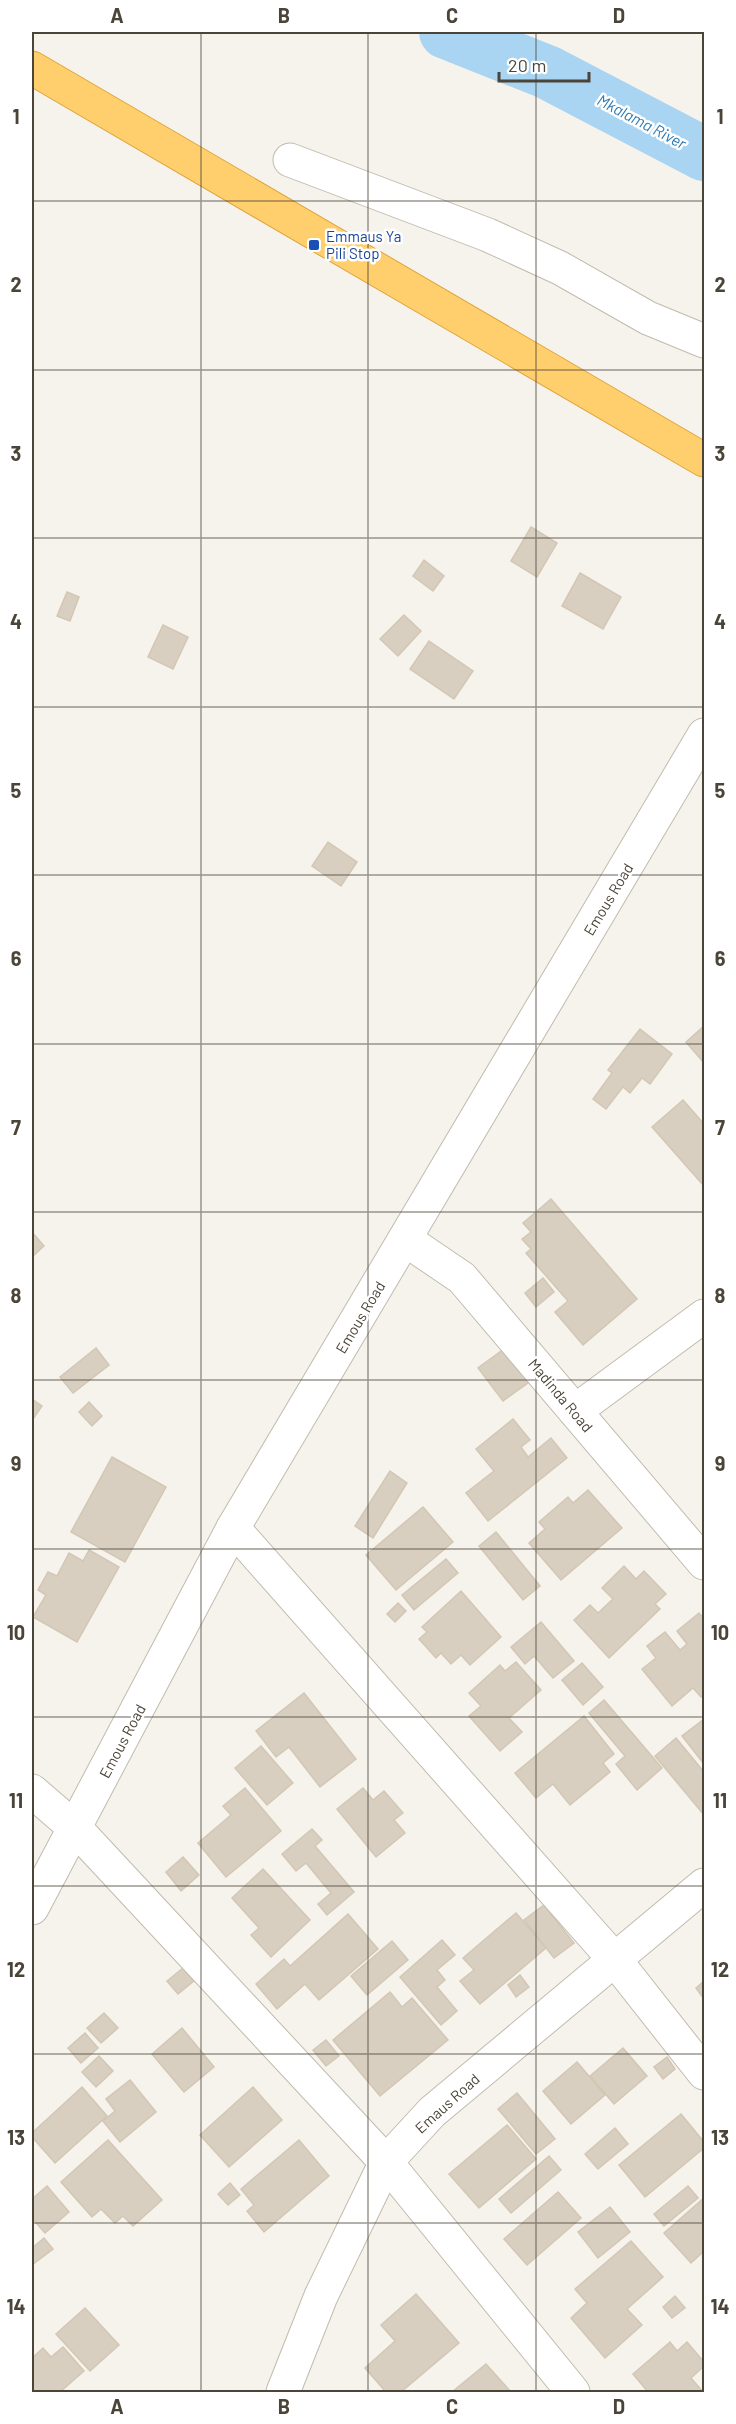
<svg xmlns="http://www.w3.org/2000/svg" width="736" height="2424" viewBox="0 0 736 2424" font-family="Barlow,sans-serif">
<rect width="100%" height="100%" fill="#f6f3ec"/>
<g fill="none" stroke-linecap="round" stroke-linejoin="round">
<!-- river -->
<polyline stroke="#a9d4f2" stroke-width="54" points="446,32 547,72 704,154"/>
</g>
<!-- building -->
<g fill="#d8cfc1" stroke="#d3c7b4" stroke-width="1.5">
<polygon points="531,527 557,543 537,577 511,561"/>
<polygon points="424,560 444,576 433,591 413,576"/>
<polygon points="580,573 621,597 603,629 562,606"/>
<polygon points="67,592 79,597 70,621 57,616"/>
<polygon points="404,615 421,631 398,656 380,639"/>
<polygon points="163,625 188,637 173,669 148,657"/>
<polygon points="429,641 473,671 454,699 410,669"/>
<polygon points="328,842 357,862 341,886 312,866"/>
<polygon points="704,1026 704,1063 686,1042"/>
<polygon points="640,1029 672,1054 650,1084 642,1078 630,1093 623,1087 606,1109 593,1099 612,1073 608,1070"/>
<polygon points="683,1100 704,1124 704,1186 652,1127"/>
<polygon points="551,1199 637,1299 583,1345 555,1312 568,1301 526,1253 531,1249 522,1239 531,1232 523,1223"/>
<polygon points="32,1232 44,1246 32,1257"/>
<polygon points="543,1278 554,1292 536,1307 525,1293"/>
<polygon points="508,1346 532,1380 503,1401 478,1368"/>
<polygon points="96,1348 109,1365 73,1393 60,1377"/>
<polygon points="32,1399 42,1406 33,1419 32,1418"/>
<polygon points="89,1402 102,1416 92,1426 79,1412"/>
<polygon points="513,1419 530,1440 521,1447 528,1457 551,1438 567,1458 488,1521 466,1493 494,1471 476,1449"/>
<polygon points="112,1457 166,1487 125,1562 71,1532"/>
<polygon points="390,1471 407,1483 373,1538 355,1526"/>
<polygon points="588,1490 622,1528 561,1580 529,1543 545,1529 539,1522 568,1497 573,1503"/>
<polygon points="423,1507 453,1542 396,1590 366,1555"/>
<polygon points="496,1532 540,1586 523,1600 479,1546"/>
<polygon points="89,1550 119,1567 77,1642 33,1617 46,1595 38,1590 48,1572 57,1576 69,1553 83,1561"/>
<polygon points="446,1559 458,1573 414,1610 402,1595"/>
<polygon points="624,1566 636,1579 644,1571 666,1594 655,1604 660,1609 609,1658 574,1620 590,1605 598,1613 613,1599 602,1588"/>
<polygon points="461,1591 501,1637 470,1665 461,1655 451,1664 441,1653 436,1658 419,1639 427,1632 422,1627"/>
<polygon points="398,1603 406,1611 395,1622 387,1614"/>
<polygon points="699,1613 704,1619 704,1694 701,1697 693,1688 672,1706 642,1669 656,1658 647,1646 665,1632 680,1650 687,1644 677,1631"/>
<polygon points="541,1622 574,1661 553,1678 534,1656 525,1664 511,1647"/>
<polygon points="516,1662 541,1690 509,1718 522,1732 500,1751 469,1716 481,1706 469,1693 500,1665 505,1671"/>
<polygon points="582,1663 603,1687 583,1705 562,1680"/>
<polygon points="304,1693 356,1759 320,1787 289,1747 276,1757 256,1731"/>
<polygon points="604,1700 662,1768 637,1790 616,1764 625,1756 589,1713"/>
<polygon points="584,1716 614,1754 603,1763 610,1772 570,1805 553,1784 536,1798 515,1773"/>
<polygon points="703,1720 704,1722 704,1764 682,1736"/>
<polygon points="676,1738 704,1772 704,1815 655,1756"/>
<polygon points="261,1746 293,1783 267,1805 235,1768"/>
<polygon points="245,1788 281,1831 226,1877 198,1843 231,1815 223,1806"/>
<polygon points="363,1788 373,1800 384,1791 403,1813 394,1820 405,1833 376,1857 337,1809"/>
<polygon points="312,1829 322,1840 315,1846 354,1892 327,1915 318,1904 331,1893 306,1863 296,1871 282,1854"/>
<polygon points="183,1857 199,1875 181,1891 166,1872"/>
<polygon points="263,1869 310,1920 271,1957 251,1935 259,1928 232,1898"/>
<polygon points="544,1905 574,1943 554,1958 524,1920"/>
<polygon points="516,1913 546,1948 480,2004 460,1981 474,1970 463,1958"/>
<polygon points="348,1914 378,1949 319,2000 305,1984 277,2009 256,1984 284,1959 290,1966"/>
<polygon points="442,1940 455,1955 437,1970 445,1980 437,1987 457,2011 441,2025 400,1977"/>
<polygon points="392,1941 408,1960 367,1995 351,1976"/>
<polygon points="183,1968 194,1981 178,1994 167,1981"/>
<polygon points="520,1975 529,1987 516,1997 508,1985"/>
<polygon points="704,1981 704,1999 696,1988"/>
<polygon points="390,1992 402,2007 412,1998 448,2040 380,2096 333,2040"/>
<polygon points="104,2013 118,2028 101,2043 87,2028"/>
<polygon points="182,2028 214,2067 184,2092 152,2054"/>
<polygon points="85,2033 98,2048 81,2063 68,2048"/>
<polygon points="326,2040 339,2056 326,2066 313,2050"/>
<polygon points="623,2048 647,2076 614,2104 590,2076"/>
<polygon points="99,2056 113,2071 96,2087 82,2072"/>
<polygon points="667,2057 675,2069 663,2079 654,2067"/>
<polygon points="577,2062 605,2095 571,2124 543,2091"/>
<polygon points="130,2080 156,2112 120,2142 103,2121 115,2111 106,2099"/>
<polygon points="82,2087 107,2116 55,2163 32,2137 32,2133"/>
<polygon points="253,2087 282,2120 229,2167 200,2135"/>
<polygon points="517,2093 555,2139 536,2154 498,2109"/>
<polygon points="681,2114 704,2142 704,2148 645,2197 619,2165"/>
<polygon points="507,2125 536,2159 479,2208 449,2174"/>
<polygon points="615,2128 628,2144 598,2169 585,2154"/>
<polygon points="108,2140 162,2200 133,2226 123,2216 115,2223 101,2209 92,2217 61,2182"/>
<polygon points="299,2140 329,2176 264,2232 247,2211 254,2205 241,2189"/>
<polygon points="549,2156 561,2170 511,2213 499,2199"/>
<polygon points="230,2183 240,2195 228,2205 218,2194"/>
<polygon points="47,2186 69,2212 45,2233 32,2218 32,2199"/>
<polygon points="688,2186 698,2198 664,2226 654,2214"/>
<polygon points="558,2192 581,2218 527,2265 504,2239"/>
<polygon points="704,2198 704,2251 691,2263 664,2233"/>
<polygon points="610,2207 630,2232 598,2258 578,2232"/>
<polygon points="44,2238 53,2249 32,2265 32,2248"/>
<polygon points="631,2241 663,2277 627,2309 642,2325 605,2358 571,2318 587,2303 575,2289"/>
<polygon points="416,2294 459,2343 401,2392 386,2392 365,2368 395,2341 381,2325"/>
<polygon points="675,2296 685,2308 672,2318 663,2307"/>
<polygon points="85,2308 119,2345 90,2371 56,2334"/>
<polygon points="670,2342 677,2351 687,2342 704,2362 704,2366 691,2378 703,2392 648,2392 633,2374"/>
<polygon points="63,2347 84,2371 60,2392 32,2392 32,2358 43,2348 51,2357"/>
<polygon points="486,2364 511,2392 452,2392"/>
</g>
<g fill="none" stroke-linecap="round" stroke-linejoin="round">
<defs>
<g id="minor">
<polyline points="290,160 488,235 560,268 648,318 704,341"/>
<polyline points="406,1240 462,1278 704,1563"/>
<polyline points="575,1411 704,1316"/>
<polyline points="233,1528 615,1960 704,2073"/>
<polyline points="32,1791 76,1829 386,2162 573,2392"/>
<polyline points="32,1908 233,1528 704,735"/>
<polyline points="283,2392 321,2296 386,2162 432,2112 704,1885"/>
</g>
<polyline id="highway" points="32,68 704,460"/>
</defs>
<!-- minor casing -->
<use href="#minor" stroke="#c2bbae" stroke-width="35"/>
<!-- highway casing -->
<use href="#highway" stroke="#e0a43c" stroke-width="35"/>
<!-- minor -->
<use href="#minor" stroke="#fff" stroke-width="33"/>
<!-- highway -->
<use href="#highway" stroke="#ffcf6e" stroke-width="33"/>
</g>
<!-- grid -->
<path fill="none" stroke="#4b4439" stroke-width="1.5" stroke-opacity="0.55" d="M201 32V2392M368 32V2392M536 32V2392M32 201H704M32 370H704M32 538H704M32 707H704M32 875H704M32 1044H704M32 1212H704M32 1380H704M32 1549H704M32 1717H704M32 1886H704M32 2054H704M32 2223H704"/>
<!-- markers -->
<rect fill="#1a4fb4" stroke="#fff" stroke-width="2" x="308" y="239" width="12" height="12" rx="3"/>
<g text-anchor="middle" dominant-baseline="central" stroke-width="5" stroke-linejoin="round" paint-order="stroke">
<!-- transit labels -->
<g font-size="15" fill="#164399" stroke="#fff" text-anchor="start">
<text x="326" y="236">Emmaus Ya<tspan x="326" dy="17">Pili Stop</tspan></text>
</g>
<!-- street labels -->
<g font-size="15" fill="#4b4439" stroke="#fff">
<text transform="translate(608 899) rotate(-59)">Emous Road</text>
<text transform="translate(360 1317) rotate(-59)">Emous Road</text>
<text transform="translate(561 1395) rotate(50)">Madinda Road</text>
<text transform="translate(122 1741) rotate(-62)">Emous Road</text>
<text transform="translate(447 2103) rotate(-42)">Emaus Road</text>
</g>
<!-- water labels -->
<g font-size="16" font-style="italic" fill="#2e7ab2" stroke="#fff">
<text transform="translate(642 121) rotate(28)">Mkalama River</text>
</g>
</g>
<!-- border -->
<rect width="736" height="2424" fill="none" stroke="#ffffff" stroke-width="66"/>
<!-- scale -->
<path d="M499 72v9h90v-9" fill="none" stroke="#4b4439" stroke-width="3"/>
<text x="508" y="72" font-size="18" fill="#4b4439" stroke="#ffffff" stroke-width="4.5" paint-order="stroke">20 m</text>
<rect x="33" y="33" width="670" height="2358" fill="none" stroke="#4b4439" stroke-width="2"/>
<g font-size="20" text-anchor="middle" font-weight="bold" fill="#4b4439">
<text x="117" y="23">A</text>
<text x="284" y="23">B</text>
<text x="452" y="23">C</text>
<text x="619" y="23">D</text>
<text x="16" y="124">1</text>
<text x="720" y="124">1</text>
<text x="16" y="292">2</text>
<text x="720" y="292">2</text>
<text x="16" y="461">3</text>
<text x="720" y="461">3</text>
<text x="16" y="629">4</text>
<text x="720" y="629">4</text>
<text x="16" y="798">5</text>
<text x="720" y="798">5</text>
<text x="16" y="966">6</text>
<text x="720" y="966">6</text>
<text x="16" y="1135">7</text>
<text x="720" y="1135">7</text>
<text x="16" y="1303">8</text>
<text x="720" y="1303">8</text>
<text x="16" y="1471">9</text>
<text x="720" y="1471">9</text>
<text x="16" y="1640">10</text>
<text x="720" y="1640">10</text>
<text x="16" y="1808">11</text>
<text x="720" y="1808">11</text>
<text x="16" y="1977">12</text>
<text x="720" y="1977">12</text>
<text x="16" y="2145">13</text>
<text x="720" y="2145">13</text>
<text x="16" y="2314">14</text>
<text x="720" y="2314">14</text>
<text x="117" y="2414">A</text>
<text x="284" y="2414">B</text>
<text x="452" y="2414">C</text>
<text x="619" y="2414">D</text>
</g>
</svg>
